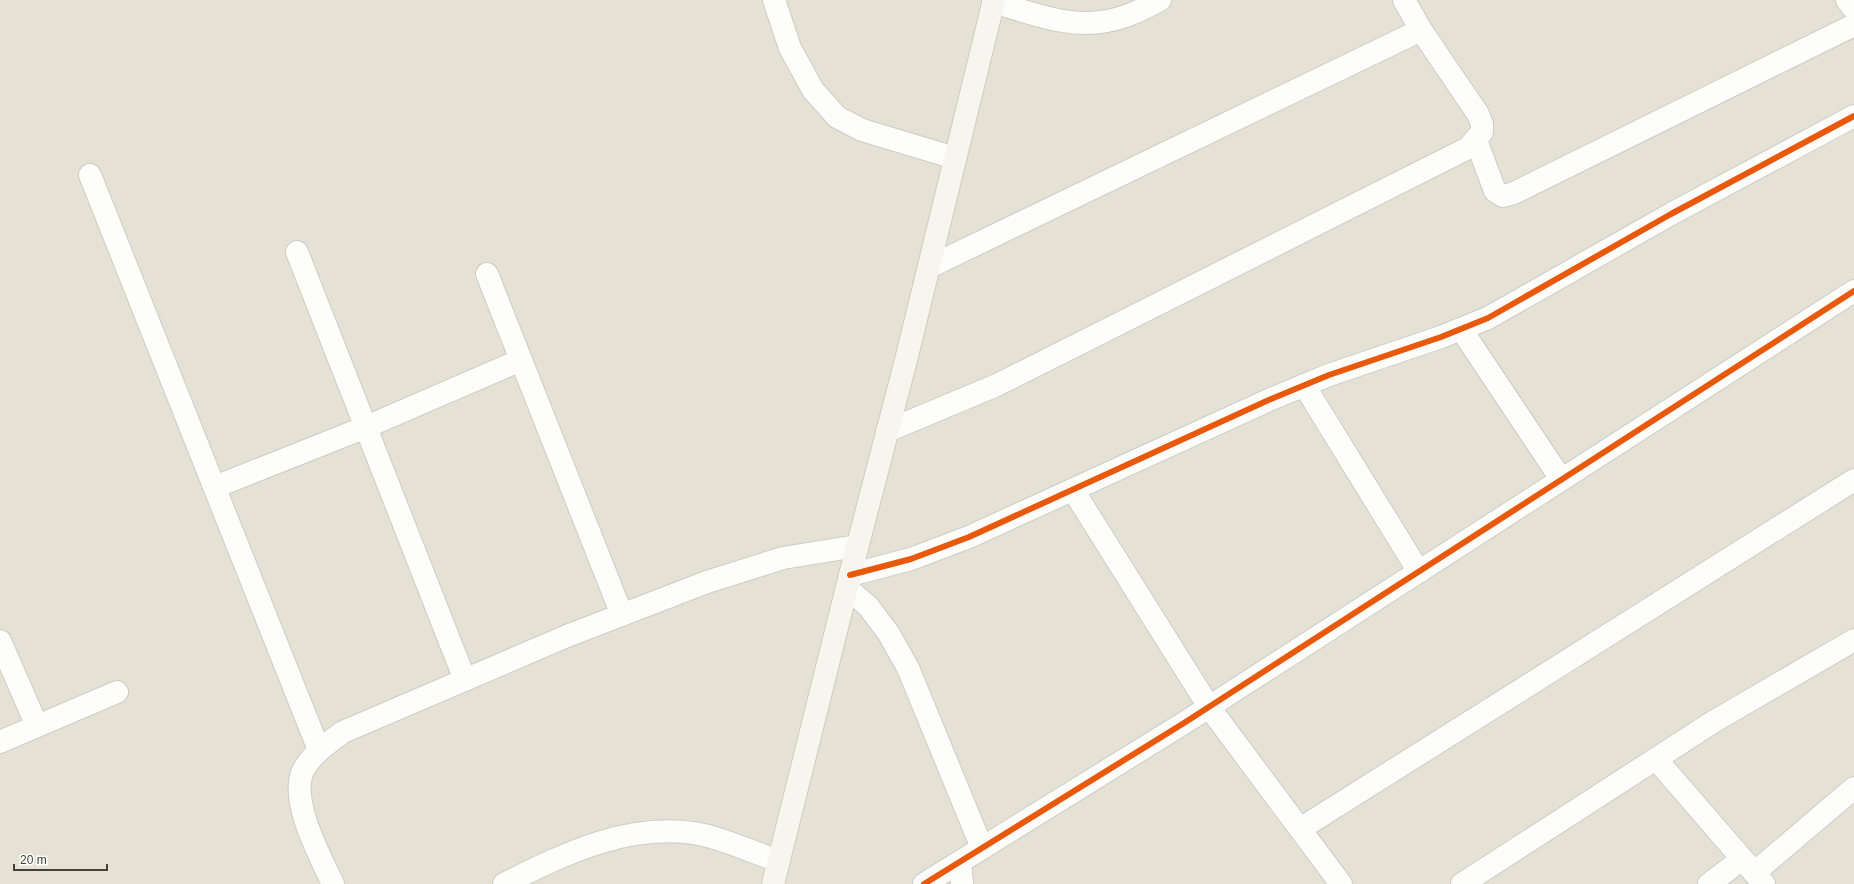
<svg xmlns="http://www.w3.org/2000/svg" width="1854" height="884" viewBox="0 0 1854 884" font-family="Helvetica,sans-serif">
<rect width="100%" height="100%" fill="#f0efe8"/>
<!-- residential -->
<rect fill="#e5e1d5" x="0" y="0" width="1854" height="884"/>
<g fill="none" stroke-linecap="round" stroke-linejoin="round">
<defs>
<g id="street">
<polyline points="774,0 790,48 813,90 837,117 862,130 955,158"/>
<polyline points="1847,0 1854,9"/>
<path d="M993 2C1029 12 1069 29 1107 21 1126 18 1143 9 1160 0"/>
<polyline points="1476,140 1495,191 1503,196 1514,193 1854,25"/>
<polyline points="90,175 319,750"/>
<polyline points="297,252 465,680"/>
<polyline points="929,267 1421,30"/>
<polyline points="487,274 622,615"/>
<polyline points="1461,329 1561,479"/>
<polyline points="1304,385 1419,572"/>
<polyline points="887,431 997,385 1468,148 1482,132 1482,124 1478,114 1421,30 1404,0"/>
<polyline points="215,487 366,427 521,360"/>
<polyline points="1073,490 1209,707 1341,884"/>
<polyline points="850,575 911,559 969,537 1271,399 1329,375 1441,337 1488,318 1671,214 1854,116"/>
<polyline points="847,588 868,606 889,634 908,668 982,848"/>
<polyline points="0,641 37,726"/>
<polyline points="0,742 117,692"/>
<polyline points="1656,759 1764,884"/>
<polyline points="1300,829 1854,480"/>
<polyline points="960,862 962,884"/>
<polyline points="1754,873 1854,788"/>
<path d="M333 884C320 856 291 803 302 773 309 756 329 742 343 732L567 636 707 582 783 558 857 546"/>
<path d="M504 884C566 853 633 820 704 835 729 841 754 853 779 861"/>
<polyline points="924,884 1184,723 1854,291"/>
<polyline points="1462,884 1713,722 1854,640"/>
<polyline points="1709,884 1742,859"/>
</g>
<polyline id="secondary" points="773,884 850,575 906,360 994,0"/>
</defs>
<!-- street casing -->
<use href="#street" stroke="#ceccc6" stroke-width="24"/>
<!-- secondary casing -->
<use href="#secondary" stroke="#d0ccbf" stroke-width="24"/>
<!-- street -->
<use href="#street" stroke="#fdfdfc" stroke-width="22"/>
<!-- secondary -->
<use href="#secondary" stroke="#f6f5ee" stroke-width="22"/>
<defs>
<g id="cycleway">
<polyline points="850,575 911,559 969,537 1271,399 1329,375 1441,337 1488,318 1671,214 1854,116"/>
<polyline points="924,884 1184,723 1854,291"/>
</g>
</defs>
<!-- cycleway casing -->
<use href="#cycleway" stroke="#fff" stroke-width="8"/>
<!-- cycleway -->
<use href="#cycleway" stroke="#e8590c" stroke-width="6"/>
</g>
<!-- scale -->
<path d="M14 864v6h93v-6" fill="none" stroke="#464134" stroke-width="2"/>
<text x="20" y="864" font-size="12" fill="#464134" stroke="#ffffff" stroke-width="3" paint-order="stroke">20 m</text>
</svg>
